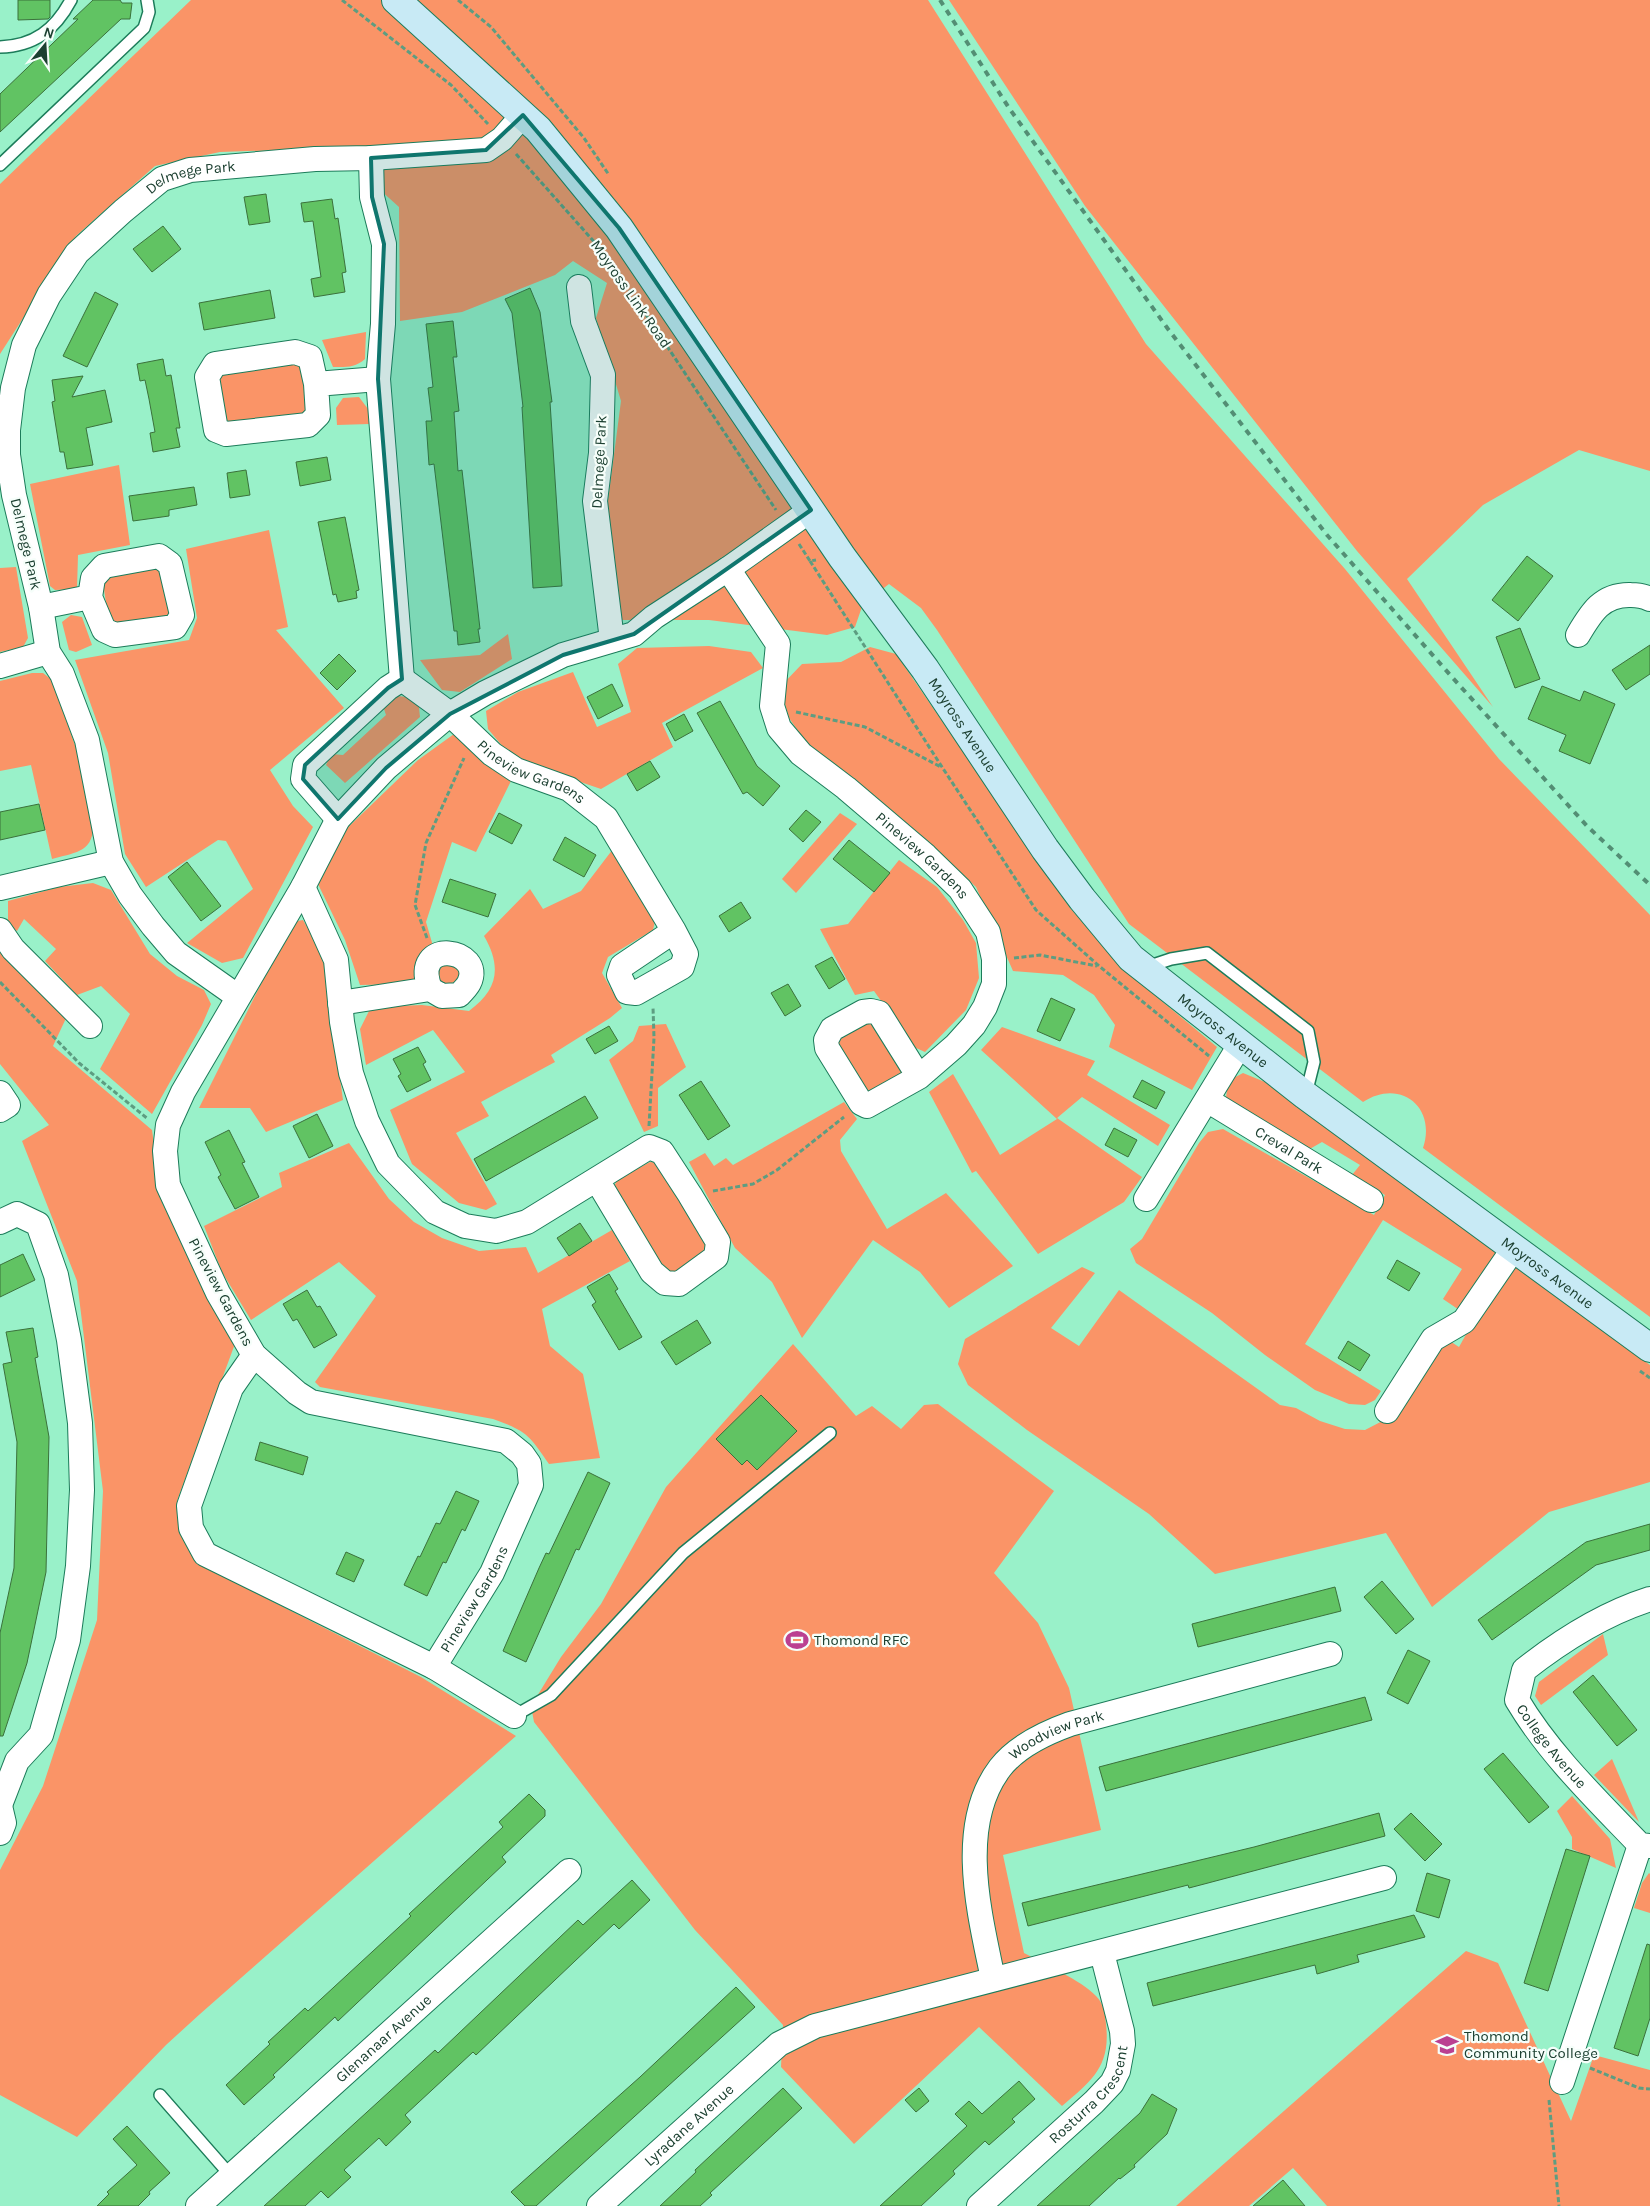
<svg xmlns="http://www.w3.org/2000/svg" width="1650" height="2206" viewBox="0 0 1650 2206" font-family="Karla,sans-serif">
<rect width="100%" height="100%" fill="#99f1c9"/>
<!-- green -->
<g fill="#fa9467">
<path d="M191 0H928L1146 344 1345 569 1499 759 1650 915V1317L1423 1148C1437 1106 1399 1078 1363 1102L1129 924 937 630 921 608 889 584 863 604 855 627 827 635 709 620H620L607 508 621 401 596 318 607 283 573 261 555 275 462 312 400 321 399 207 339 153 312 149 220 152 155 166 76 236 0 354V184Z"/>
<polygon points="949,0 1650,0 1650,471 1579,450 1483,505 1407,579 1493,707 1357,551 1085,206"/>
<path d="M366 332 365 359C355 368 346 367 333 367L322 340Z"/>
<polygon points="295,363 303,369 312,406 303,413 233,426 225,418 217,382 222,373"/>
<polygon points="359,397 368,409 369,424 337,425 336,408 343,398"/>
<polygon points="119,465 130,545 78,555 77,589 55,590 50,586 30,484"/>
<polygon points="269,530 288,627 276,630 344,708 270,770 293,806 313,827 243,958 222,963 187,943 253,889 226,841 218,840 146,887 125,854 108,753 75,660 189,640 197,618 186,549"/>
<polygon points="154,566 162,572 172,612 167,620 118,628 109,622 103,583 112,573"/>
<polygon points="16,567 28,638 23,647 0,652 0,568"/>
<polygon points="71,615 82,617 92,645 76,652 69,650 62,622"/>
<polygon points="508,634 512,659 460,692 442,690 420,660 480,655"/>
<polygon points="709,646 751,652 763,668 662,723 673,747 601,789 557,774 509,754 488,729 486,711 518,692 573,672 597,727 631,712 618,664 637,648"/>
<polygon points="870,647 896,654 1071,909 1123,969 1217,1047 1192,1090 1109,1047 1115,1025 1094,995 1063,975 1013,971 976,887 934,847 805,741 789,718 780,687 802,664 841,662"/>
<path d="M32 673H43L52 680 76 748 93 827C93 853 72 853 52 859L31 765 0 771V681Z"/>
<polygon points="397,696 418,698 420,717 345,783 326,765 331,754 343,755 386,715 383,706"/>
<polygon points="454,734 485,763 511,781 476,852 452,842 426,922 433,946 419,965 412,984 360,985 345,940 317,882 339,836 418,760"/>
<polygon points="840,813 857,824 796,893 782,879"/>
<path d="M613 849 656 917 653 930 608 957 602 973 622 1008 610 1018 551 1055 555 1062 481 1102 489 1116 456 1133 497 1204 486 1210 459 1203 412 1164 390 1110 465 1072 433 1030 366 1065 360 1029 371 1007 422 1005 469 1011C498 990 502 967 484 936L530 889 543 909 581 891Z"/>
<polygon points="899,860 937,887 963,920 976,943 979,978 966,1010 925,1052 914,1047 874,991 855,995 820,929 848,924"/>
<polygon points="93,883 111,890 150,954 177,976 204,990 211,1004 202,1025 152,1114 100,1069 130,1014 101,986 77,995 45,961 56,949 24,919 17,931 8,925 8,901 59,887"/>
<polygon points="303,920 323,954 343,1100 266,1132 250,1108 199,1108 292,922"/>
<polygon points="0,946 68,1014 53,1046 152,1130 162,1203 236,1341 177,1501 190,1543 204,1567 421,1677 516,1736 200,2014 166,2045 77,2137 0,2095 0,1870 43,1786 97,1620 103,1491 77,1281 22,1141 49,1125 0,1064"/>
<polygon points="438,963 460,965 459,979 450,984 445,984 437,978"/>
<polygon points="867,1021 875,1026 903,1070 899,1077 865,1093 836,1046 840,1034"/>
<polygon points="666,1024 686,1067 658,1088 658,1126 644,1132 609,1060 633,1041 639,1026"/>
<polygon points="1002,1027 1095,1061 1087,1075 1170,1125 1158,1146 1082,1097 1057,1118 1142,1177 1124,1202 1038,1254 976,1171 972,1173 929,1092 953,1074 1000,1155 1057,1119 981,1050"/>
<polygon points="1243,1073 1265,1082 1529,1274 1650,1365 1650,1482 1549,1512 1432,1607 1386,1533 1215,1574 1149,1514 1027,1430 968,1385 958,1364 965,1339 1082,1267 1095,1273 1051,1328 1079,1346 1119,1290 1280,1405 1296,1408 1320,1421 1345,1429 1365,1430 1394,1415 1445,1338 1459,1347 1474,1320 1443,1299 1462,1269 1383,1220 1305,1344 1381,1391 1375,1400 1365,1405 1349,1404 1315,1390 1265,1355 1212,1313 1136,1263 1130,1249 1142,1239 1199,1143 1208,1132 1223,1129 1374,1215 1385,1195 1352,1175 1360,1165 1322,1142 1308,1150 1226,1098 1228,1081"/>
<polygon points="844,1102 857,1119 840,1140 841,1151 887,1229 946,1193 1013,1266 949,1308 920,1272 873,1240 802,1338 772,1282 735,1248 689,1162 705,1153 714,1166 726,1158 733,1165"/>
<path d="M349 1143 389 1199 414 1222 442 1238 479 1251 526 1247 538 1273 612 1230 630 1261 542 1309 550 1346 583 1374 600 1458 549 1464C529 1435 527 1431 493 1419L320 1387 315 1382 376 1296 339 1262 251 1320 222 1272 204 1226 282 1187 279 1173Z"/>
<polygon points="650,1162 660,1163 710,1244 707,1253 677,1272 661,1270 613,1188 618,1179"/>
<path d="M793 1344 856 1416 872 1406 901 1429 924 1405 938 1404 1054 1491 994 1573 1038 1623 1069 1688 1101 1830 1003 1855 1024 1953C1044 1964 1081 1980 1096 1996 1104 2004 1105 2014 1106 2024 1111 2067 1091 2081 1062 2106L979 2027 854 2144 781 2067 783 2025 695 1930 534 1722 531 1706 561 1657 601 1604 666 1487Z"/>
<polygon points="1603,1634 1608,1655 1541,1705 1535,1696 1539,1682"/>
<polygon points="1612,1759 1639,1822 1594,1775"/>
<polygon points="1572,1796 1610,1839 1616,1868 1572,1849 1572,1837 1557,1811"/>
<polygon points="1649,1873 1650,1874 1650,1913 1634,1908 1642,1883"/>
<polygon points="1466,1951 1498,1963 1571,2121 1594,2055 1650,2070 1650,2206 1327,2206 1293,2168 1249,2206 1176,2206"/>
</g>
<!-- building -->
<g fill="#61c363" stroke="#3b713b">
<polygon points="18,0 50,0 50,17 48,19 18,20"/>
<polygon points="93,0 120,0 122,3 132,3 130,19 121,19 0,132 0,94 78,19 73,19"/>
<polygon points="266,194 270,222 249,225 244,197"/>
<polygon points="332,199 335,219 338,218 346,272 342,273 345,292 314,297 311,279 321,277 313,221 304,222 301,203"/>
<polygon points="163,226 181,249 152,272 133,249"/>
<polygon points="530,288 540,312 552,402 550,402 562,586 533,588 522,407 523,407 512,313 505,299"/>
<polygon points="270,290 275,318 204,330 199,303"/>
<polygon points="95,292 118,304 87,367 63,356"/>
<polygon points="453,321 457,357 453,357 459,411 454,412 458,471 462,470 480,629 478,629 480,642 458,645 457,631 454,631 434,464 429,465 426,421 432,421 428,388 433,387 426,324"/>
<polygon points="163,359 166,376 171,375 180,428 176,428 180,447 153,452 150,433 155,432 149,399 145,380 140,381 137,364"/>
<polygon points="83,376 72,397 105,390 112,422 86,428 93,465 67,469 64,452 60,452 52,402 55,401 52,380"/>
<polygon points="327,457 331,480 300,486 296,462"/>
<polygon points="246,470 250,495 230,498 227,473"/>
<polygon points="194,487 197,505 169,510 169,516 133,521 129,496"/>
<polygon points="345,517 359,590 356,591 357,598 338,602 336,594 333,595 318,522"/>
<polygon points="1527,556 1553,576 1518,621 1492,600"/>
<polygon points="1520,628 1540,679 1515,688 1496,637"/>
<polygon points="1650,645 1650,674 1626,690 1612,670"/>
<polygon points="339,654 356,671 337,690 320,673"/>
<polygon points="612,684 623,706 598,719 587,697"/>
<polygon points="1542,686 1580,701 1584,691 1615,704 1590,764 1559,751 1566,735 1528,719"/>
<polygon points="720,701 757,766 780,786 763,806 747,792 743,794 697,713"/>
<polygon points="684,714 693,731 675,741 666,724"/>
<polygon points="650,761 660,777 637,791 627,774"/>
<polygon points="39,804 45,830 0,840 0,812"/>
<polygon points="806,810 821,822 803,842 789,829"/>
<polygon points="499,813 522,825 512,844 489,832"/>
<polygon points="565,837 596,855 584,877 553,860"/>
<polygon points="849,840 890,873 874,892 833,859"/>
<polygon points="187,862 221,906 201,921 168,877"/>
<polygon points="450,879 496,894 488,917 442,902"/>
<polygon points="741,902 751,918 729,932 719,916"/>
<polygon points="832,957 845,979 829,989 815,966"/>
<polygon points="788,984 801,1006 785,1016 771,993"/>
<polygon points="1051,998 1075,1009 1060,1041 1037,1031"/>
<polygon points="609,1026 618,1041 595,1054 586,1039"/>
<polygon points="418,1047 426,1062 423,1064 431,1080 407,1092 398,1076 401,1074 393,1059"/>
<polygon points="1142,1080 1165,1092 1156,1109 1133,1097"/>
<polygon points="701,1081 730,1126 708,1140 679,1095"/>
<polygon points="585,1096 598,1118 486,1181 474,1159"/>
<polygon points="317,1114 333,1146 309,1158 293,1126"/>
<polygon points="1114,1128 1137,1140 1128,1157 1105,1145"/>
<polygon points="229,1130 245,1162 242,1163 259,1197 235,1209 218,1177 221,1175 205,1142"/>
<polygon points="580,1223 592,1241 569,1256 557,1238"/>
<polygon points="23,1254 35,1280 0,1297 0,1265"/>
<polygon points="1397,1260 1420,1273 1409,1291 1387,1278"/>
<polygon points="609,1274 618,1289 615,1291 642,1337 619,1350 592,1305 596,1302 587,1287"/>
<polygon points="307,1290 317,1307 320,1306 337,1335 314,1348 297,1319 293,1321 283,1304"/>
<polygon points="697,1320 711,1343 676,1365 661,1342"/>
<polygon points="33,1328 38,1357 35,1358 49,1437 46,1572 27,1663 3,1736 0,1736 0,1633 14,1568 17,1442 3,1364 12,1362 6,1332"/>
<polygon points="1348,1341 1370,1355 1360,1371 1338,1358"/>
<polygon points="761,1395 797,1431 757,1470 747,1460 742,1465 716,1439"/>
<polygon points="260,1442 308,1457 303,1475 255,1460"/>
<polygon points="588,1472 610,1483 579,1550 576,1549 526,1662 503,1651 539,1568 546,1553 549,1554"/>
<polygon points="456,1491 479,1501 465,1531 462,1529 446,1563 443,1562 427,1596 404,1585 418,1556 420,1557 436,1523 440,1524"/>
<polygon points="1650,1524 1650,1550 1596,1565 1492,1640 1478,1620 1586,1542"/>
<polygon points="346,1552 364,1560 354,1582 336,1574"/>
<polygon points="1382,1581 1414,1619 1396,1634 1364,1597"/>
<polygon points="1335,1587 1341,1611 1198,1647 1192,1624"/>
<polygon points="1408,1650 1430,1661 1408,1704 1387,1693"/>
<polygon points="1593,1675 1637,1730 1617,1746 1573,1692"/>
<polygon points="1365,1697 1372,1720 1106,1791 1099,1767"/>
<polygon points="1503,1753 1549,1807 1529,1823 1484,1769"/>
<polygon points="529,1794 545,1810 545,1816 502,1857 506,1862 338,2021 335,2017 273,2075 275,2077 244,2105 226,2085 270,2044 268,2042 305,2008 308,2011 411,1916 409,1914 503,1827 499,1822"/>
<polygon points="1379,1813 1385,1836 1208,1883 1189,1888 1188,1885 1028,1926 1022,1903 1254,1847"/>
<polygon points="1411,1813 1442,1844 1425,1861 1394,1829"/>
<polygon points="1566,1849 1590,1856 1548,1991 1524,1983"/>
<polygon points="1427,1873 1450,1880 1439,1918 1416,1911"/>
<polygon points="632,1880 650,1900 619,1929 614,1924 476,2055 473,2052 405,2115 411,2122 386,2146 379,2138 344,2170 351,2177 328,2198 321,2191 305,2206 264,2206 435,2050 438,2053 578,1920 583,1925"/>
<polygon points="1414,1915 1425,1937 1357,1955 1359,1962 1317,1974 1315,1965 1153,2006 1147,1983"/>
<polygon points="1647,1944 1650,1945 1650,2018 1638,2056 1614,2048"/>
<polygon points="736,1987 755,2007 536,2206 525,2206 511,2192 640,2077"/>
<polygon points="1019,2081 1035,2099 1012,2119 1015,2122 989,2145 985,2141 953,2171 955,2174 921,2206 880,2206 967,2126 955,2114 969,2101 982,2114"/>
<polygon points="783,2088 802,2108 710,2193 712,2195 700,2206 660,2206 696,2172 695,2170"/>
<polygon points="919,2088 929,2101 916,2112 905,2100"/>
<polygon points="1152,2094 1177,2109 1167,2134 1134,2165 1135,2167 1120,2179 1119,2178 1089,2206 1037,2206 1140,2113"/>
<polygon points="127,2126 170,2173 149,2192 150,2194 138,2206 97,2206 109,2194 107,2192 137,2165 113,2139"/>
<polygon points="1283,2180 1305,2206 1253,2206"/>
</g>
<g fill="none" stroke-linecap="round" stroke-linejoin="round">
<defs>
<g id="lane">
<path d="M0 47C34 46 55 30 71 0"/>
<polyline points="0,165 144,28 149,12 147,0"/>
<polyline points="1147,967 1171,959 1207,953 1308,1031 1314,1062 1306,1094"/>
<polyline points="514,1716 551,1695 683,1553 830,1433"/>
<polyline points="160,2095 231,2176"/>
</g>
<g id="street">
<polyline points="371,158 372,197 384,244 383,324 378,379 402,679"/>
<polyline points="579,287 583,321 603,375 601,453 595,501 612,640"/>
<polyline points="316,384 310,357 295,352 215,364 207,377 216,430 226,434 308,425 318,415 316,384 378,379"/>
<path id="s1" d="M728 569 778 644 772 706 779 728 801 754 846 788 926 856 960 889 988 932 994 959V984L985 1007 974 1025 956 1045 919 1077 867 1106 861 1103 827 1048 826 1040 832 1029 863 1012 871 1011 879 1013 919 1077"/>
<polyline points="41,607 90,597 93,578 104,566 159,556 170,564 182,615 175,627 115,635 104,630 90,597"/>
<path d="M1578 635C1591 613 1602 594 1631 595 1638 595 1644 596 1650 599"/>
<polyline points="0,666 48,652"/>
<path id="s2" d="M338 819 303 779 305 765 388 688 402 679 450 714 492 754 516 770 569 789 606 818 674 931 622 966 619 975 627 992 636 993 682 967 686 954 674 931"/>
<polyline points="303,887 336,960 342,1022 351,1073 367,1121 388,1164 435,1212 465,1226 496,1231 527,1222 649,1147 662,1152 690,1195 718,1242 716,1257 679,1284 665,1283 652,1272 597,1180"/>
<polyline points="0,888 111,862"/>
<polyline points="0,930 13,949 90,1026"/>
<path id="s3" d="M237 996 176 953 153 926 130 895 111 862 87 740 62 674 48 652 41 607 14 495 8 455V430L13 388 24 345 49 295 77 253 123 211 162 179 190 170 315 159 371 158 486 150 502 139 523 115"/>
<path d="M340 1003 430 989 442 996 459 995C462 992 467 987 469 983 486 949 410 936 430 989"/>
<polyline points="0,1093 8,1105 0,1110"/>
<path id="s4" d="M1207 1100 1371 1200"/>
<polyline points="1146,1199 1240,1045"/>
<polyline points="0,1222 17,1214 38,1224 56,1275 69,1340 80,1423 82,1490 78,1566 68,1640 41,1735 17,1761 0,1805"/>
<polyline points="254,1355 231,1388 189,1506 191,1528 205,1554 434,1667 514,1716"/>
<polyline points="1387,1411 1433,1339 1464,1321 1514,1248"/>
<path id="s5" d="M1650 1599C1603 1614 1562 1640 1524 1670L1517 1700C1549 1754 1597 1800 1640 1845L1650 1846"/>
<path id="s6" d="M434 1667 492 1573 531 1485 529 1464 522 1454 506 1441 311 1402 297 1393 254 1355 218 1293 168 1185 165 1151 168 1125 183 1092 303 887 338 819 386 768 450 714 485 693 563 655 634 634 654 617 728 569 811 510"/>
<polyline points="0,1806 4,1823 0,1833"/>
<path id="s7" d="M993 1979C980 1915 956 1826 1000 1768 1017 1746 1045 1733 1070 1724L1330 1654"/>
<polyline points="1562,2082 1640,1845"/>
<path id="s8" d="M198 2206 569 1871"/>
<path id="s9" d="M599 2206 779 2044 815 2026 1384 1878"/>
<path id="s10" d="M979 2206 1094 2102 1112 2083 1118 2071 1123 2044 1122 2031 1102 1953"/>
</g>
<g id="secondary">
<path id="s11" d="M396 0 538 129 619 228 842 557 925 669 1045 849 1082 899 1131 958 1305 1095 1650 1348"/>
</g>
</defs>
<!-- lane casing -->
<use href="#lane" stroke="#1c7c5a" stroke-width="14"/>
<!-- street casing -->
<use href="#street" stroke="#1c7c5a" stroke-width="26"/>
<!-- secondary casing -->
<use href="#secondary" stroke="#1c7c5a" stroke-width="30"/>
<!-- path -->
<g stroke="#5d9d81" stroke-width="3" stroke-dasharray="5 2.5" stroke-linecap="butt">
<polyline points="342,0 451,85 488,124"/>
<polyline points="458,0 491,27 584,138 609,175"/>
<polyline points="516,154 605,254"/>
<polyline points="617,271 776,510"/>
<polyline points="799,544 810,561 816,560"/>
<polyline points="810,561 942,767 1036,910 1099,966 1209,1056"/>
<polyline points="796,712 865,727 941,767"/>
<polyline points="427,938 415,905 426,843 464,758"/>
<polyline points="1014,958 1040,955 1097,966"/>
<polyline points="0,982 79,1063 148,1119"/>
<polyline points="649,1126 654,1038 653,1007"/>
<polyline points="713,1191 753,1184 777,1170 844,1117"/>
<polyline points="1640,1371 1650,1378"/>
<polyline points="1590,2068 1639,2088 1650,2089"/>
<polyline points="1549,2100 1559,2206"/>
</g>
<!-- lane -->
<use href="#lane" stroke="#fff" stroke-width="11"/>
<!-- street -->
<use href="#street" stroke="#fff" stroke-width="24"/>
<!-- secondary -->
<use href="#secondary" stroke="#c8eaf5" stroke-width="28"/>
<!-- rail -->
<polyline stroke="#538e74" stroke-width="4" stroke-dasharray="6 6" stroke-linecap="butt" points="940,0 1009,108 1168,329 1327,535 1451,676 1587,826 1650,885"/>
</g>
<!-- marked area -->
<path fill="#0f766e" fill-opacity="0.2" stroke="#0f766e" stroke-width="4" stroke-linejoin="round" d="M523 115 619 228 811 510 634 634 563 655 450 714 386 768 338 819 303 779 305 765 388 688 402 679 378 379 384 244 372 197 371 158 486 150Z"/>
<!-- icons -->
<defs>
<symbol id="stadium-bare" viewBox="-9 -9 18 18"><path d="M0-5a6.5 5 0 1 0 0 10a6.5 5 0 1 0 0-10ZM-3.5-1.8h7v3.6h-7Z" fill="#bb4091" stroke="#f6fefa" stroke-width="2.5" paint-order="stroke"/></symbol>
<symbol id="school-bare" viewBox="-9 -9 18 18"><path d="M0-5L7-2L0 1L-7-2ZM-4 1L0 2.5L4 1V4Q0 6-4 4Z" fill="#bb4091" stroke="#f6fefa" stroke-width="2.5" paint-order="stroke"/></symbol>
</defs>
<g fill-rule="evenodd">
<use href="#stadium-bare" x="781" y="1624" width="32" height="32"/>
<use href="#school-bare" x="1431" y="2029" width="32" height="32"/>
</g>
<g text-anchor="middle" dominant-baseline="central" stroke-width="4.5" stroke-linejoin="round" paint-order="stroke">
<!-- street labels -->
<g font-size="15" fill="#1c4031" stroke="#f6fefa">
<text stroke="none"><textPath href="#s3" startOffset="968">Delmege Park</textPath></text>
<text transform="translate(631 294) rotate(55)">Moyross Link Road</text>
<text transform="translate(599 462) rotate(-87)">Delmege Park</text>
<text transform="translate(26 544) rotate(77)">Delmege Park</text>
<text stroke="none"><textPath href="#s11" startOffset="924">Moyross Avenue</textPath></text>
<text stroke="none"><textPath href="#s2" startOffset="358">Pineview Gardens</textPath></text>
<text stroke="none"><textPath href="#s1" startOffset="368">Pineview Gardens</textPath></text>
<text stroke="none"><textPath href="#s11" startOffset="1329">Moyross Avenue</textPath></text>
<text stroke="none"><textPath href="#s4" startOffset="96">Creval Park</textPath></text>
<text stroke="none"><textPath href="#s11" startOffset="1734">Moyross Avenue</textPath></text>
<text transform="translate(221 1292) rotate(62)">Pineview Gardens</text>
<text stroke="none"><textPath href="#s6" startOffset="79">Pineview Gardens</textPath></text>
<text stroke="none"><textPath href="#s7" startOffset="285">Woodview Park</textPath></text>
<text stroke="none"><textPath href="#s5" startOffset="234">College Avenue</textPath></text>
<text stroke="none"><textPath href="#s8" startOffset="250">Glenanaar Avenue</textPath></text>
<text stroke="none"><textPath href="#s10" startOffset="159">Rosturra Crescent</textPath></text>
<text stroke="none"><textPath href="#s9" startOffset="121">Lyradane Avenue</textPath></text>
</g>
<!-- poi labels -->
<g font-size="15" fill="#1c4031" stroke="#f6fefa" text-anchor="start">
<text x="814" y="1640">Thomond RFC</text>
<text x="1464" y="2036">Thomond<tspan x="1464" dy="17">Community College</tspan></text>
</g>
</g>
<!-- north arrow -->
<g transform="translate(45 45) rotate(18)" stroke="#f6fefa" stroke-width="4" paint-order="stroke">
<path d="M0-4L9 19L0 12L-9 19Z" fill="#1c4031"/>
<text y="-8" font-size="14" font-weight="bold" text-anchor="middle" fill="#1c4031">N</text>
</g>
</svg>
